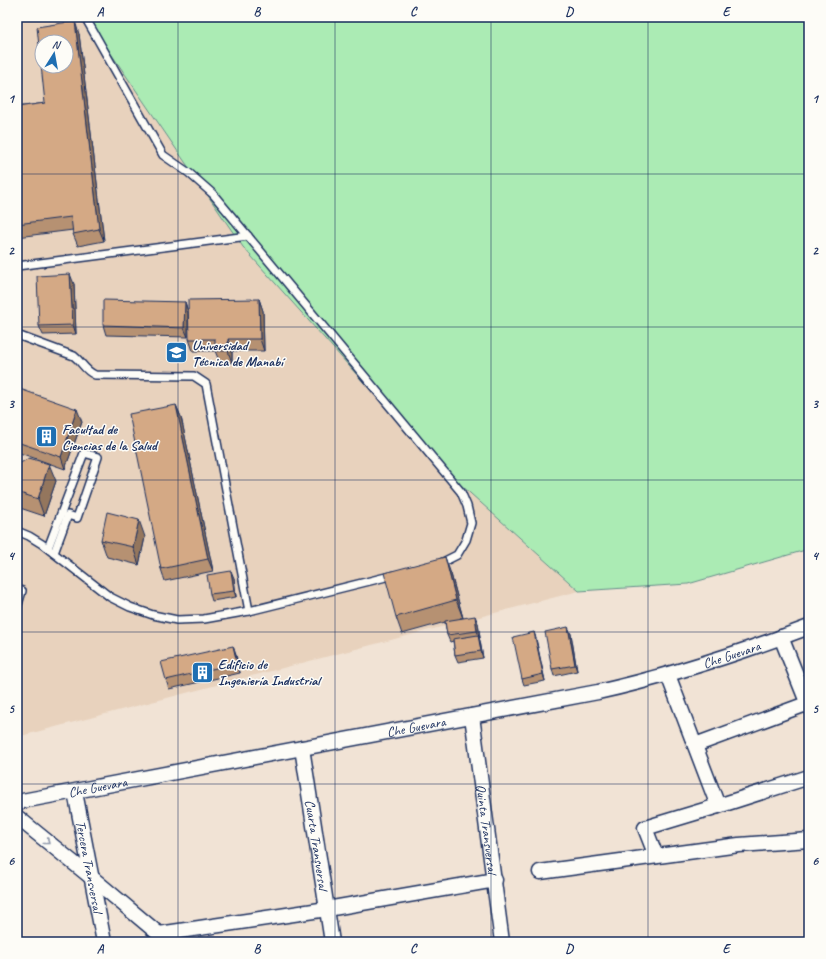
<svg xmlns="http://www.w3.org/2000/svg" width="826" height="959" viewBox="0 0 826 959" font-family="Caveat,sans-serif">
<rect width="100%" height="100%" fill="#f1e3d5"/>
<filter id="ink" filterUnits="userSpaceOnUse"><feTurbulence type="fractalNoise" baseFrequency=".025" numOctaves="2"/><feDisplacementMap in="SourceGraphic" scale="8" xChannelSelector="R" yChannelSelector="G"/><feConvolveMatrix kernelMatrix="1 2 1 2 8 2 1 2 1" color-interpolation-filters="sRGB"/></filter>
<g filter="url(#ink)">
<!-- built -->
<path fill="#e8d2bd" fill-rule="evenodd" d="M17 17H86L243 247 431 458 579 591 17 737ZM42 42H66V66H42Z"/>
<!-- green -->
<polygon fill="#abebb4" stroke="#638d89" points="86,17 809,17 809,549 688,584 579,591 431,458 243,247"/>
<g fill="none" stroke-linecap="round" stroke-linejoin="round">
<defs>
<g id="service">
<polyline points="85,17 163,155 189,173 213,194 461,492 467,506 471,523 466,540 457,555 437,565"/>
<polyline points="17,266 248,236"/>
<path d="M17 335 74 356C83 363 84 370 95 375L194 376 206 384 249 611"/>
<polyline points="17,531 29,536 42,544 110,597 130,607 153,615 177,620 204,619 249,611 394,575"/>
<polyline points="48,548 84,453 98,457 77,518 68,515 54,553"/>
<polyline points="17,589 22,591 17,608"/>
</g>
<g id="minor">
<polyline points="781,637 809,707"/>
<polyline points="668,675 718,806"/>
<path id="s1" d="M472 716 502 942"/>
<polyline points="695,745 809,703"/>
<path id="s2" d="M302 748 332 942"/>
<path id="s3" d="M75 792 104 942"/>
<path id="s4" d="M17 802 598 692C670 676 740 653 809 627"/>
<polyline points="17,817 91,877 166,940"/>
<polyline points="656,856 645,828 718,806 809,777"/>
<polyline points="540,872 739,845 809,840"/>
<polyline points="159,934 327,909 495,880"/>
</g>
</defs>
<!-- service casing -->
<use href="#service" stroke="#1b2f5e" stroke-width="10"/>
<!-- minor casing -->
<use href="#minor" stroke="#1b2f5e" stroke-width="17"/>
<!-- service -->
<use href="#service" stroke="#fdfcf7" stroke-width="7"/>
<!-- minor -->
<use href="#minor" stroke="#fdfcf7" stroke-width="14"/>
</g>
<!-- wall -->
<g fill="#b69172" stroke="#1b2f5e">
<polygon points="17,31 19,45 17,45"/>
<polygon points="79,34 104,241 78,246 73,234 73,230 17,237 17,107 45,103"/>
<polygon points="74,284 76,334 43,335 39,326"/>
<polygon points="259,299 263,311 264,351 232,351 232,363 220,363 215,351 193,351 189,339"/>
<polygon points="185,302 188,312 188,337 106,335 103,325"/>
<polygon points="17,388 82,422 65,469 17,452"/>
<polygon points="176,405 181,417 213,571 165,581 161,569"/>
<polygon points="17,465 56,481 44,516 17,507"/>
<polygon points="145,537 139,565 107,557 101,540"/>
<polygon points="451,574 463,618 460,618 478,623 480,638 479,638 480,641 483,658 458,662 455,655 453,641 450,642 447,635 445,622 402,634 396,617"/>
<polygon points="234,578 236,597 212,601 210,594"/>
<polygon points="568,627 571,634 577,671 554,676 552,669"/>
<polygon points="534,632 536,639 545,681 524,685 522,679"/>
<polygon points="236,655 240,673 169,689 166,680"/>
</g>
<!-- shaded-wall -->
<g fill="#94765d" stroke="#1b2f5e">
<polygon points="75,21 79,34 104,241 99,229"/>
<polygon points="17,31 19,45 17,39"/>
<polygon points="70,274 74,284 76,334 73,325"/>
<polygon points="259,299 263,311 264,351 260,339"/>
<polygon points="185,302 188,312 188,337 184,328"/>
<polygon points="228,339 232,351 232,363 228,351"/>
<polygon points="176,405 181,417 213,571 208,559"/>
<polygon points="77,409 82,422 65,469 61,457"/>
<polygon points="49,464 56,481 44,516 38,499"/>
<polygon points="139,520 145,537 139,565 133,547"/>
<polygon points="445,557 451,574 463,618 456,600"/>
<polygon points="231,571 234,578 236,597 234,591"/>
<polygon points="475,616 478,623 480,638 477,631"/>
<polygon points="568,627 571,634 577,671 575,665"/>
<polygon points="534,632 536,639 545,681 543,674"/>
<polygon points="478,635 480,641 483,658 481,651"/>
<polygon points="233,646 236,655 240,673 237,663"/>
</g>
<!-- building -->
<g fill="#d4a985" stroke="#1b2f5e" fill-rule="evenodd">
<path d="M75 21 99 229 73 234 71 217 17 224V107L45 103 37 27ZM42 42H66V66H42Z"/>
<polygon points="70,274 73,325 39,326 37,276"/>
<polygon points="259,299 260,339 228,339 228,351 215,351 215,339 189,339 188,300"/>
<polygon points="103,300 185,302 184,328 103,325"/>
<polygon points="17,388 77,409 61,457 17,442"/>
<polygon points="176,405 208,559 161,569 129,414"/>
<polygon points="29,458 49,464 38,499 17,492 17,465"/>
<polygon points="107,512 139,520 133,547 101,540"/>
<polygon points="445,557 456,600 396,617 384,573"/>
<polygon points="231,571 234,591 210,594 207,575"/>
<polygon points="475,616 477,631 447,635 445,621"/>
<polygon points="568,627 575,665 552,669 545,632"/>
<polygon points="534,632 543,674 522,679 513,637"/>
<polygon points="478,635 481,651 455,655 453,639"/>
<polygon points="233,646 237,663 166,680 161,662"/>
</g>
<!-- one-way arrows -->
<defs><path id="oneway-chevron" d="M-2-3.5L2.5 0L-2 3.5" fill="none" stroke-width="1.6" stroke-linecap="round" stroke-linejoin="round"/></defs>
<use stroke="#8c96aa" href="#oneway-chevron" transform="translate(47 842) rotate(39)"/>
</g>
<!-- grid -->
<path fill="none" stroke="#1b2f5e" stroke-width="1" stroke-opacity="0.55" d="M178 17V942M335 17V942M491 17V942M648 17V942M17 174H809M17 327H809M17 480H809M17 632H809M17 784H809"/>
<!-- icons -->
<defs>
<symbol id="university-square" viewBox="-11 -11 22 22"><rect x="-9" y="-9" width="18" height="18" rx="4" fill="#1f6fb2" stroke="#fdfcf7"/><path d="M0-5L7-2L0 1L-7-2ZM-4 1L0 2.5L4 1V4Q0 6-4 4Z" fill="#fff"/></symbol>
<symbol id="building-square" viewBox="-11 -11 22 22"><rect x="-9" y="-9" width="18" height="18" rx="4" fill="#1f6fb2" stroke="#fdfcf7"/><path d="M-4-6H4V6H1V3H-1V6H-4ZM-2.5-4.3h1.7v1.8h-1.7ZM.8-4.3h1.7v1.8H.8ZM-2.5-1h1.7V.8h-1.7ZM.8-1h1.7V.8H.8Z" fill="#fff"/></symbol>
</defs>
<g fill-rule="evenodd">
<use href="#university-square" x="164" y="340" width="25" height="25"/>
<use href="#building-square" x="34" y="424" width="25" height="25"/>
<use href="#building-square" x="190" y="660" width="25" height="25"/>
</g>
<g text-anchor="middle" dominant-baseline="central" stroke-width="3" stroke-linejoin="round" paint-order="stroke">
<!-- poi labels -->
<g font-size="14" font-weight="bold" fill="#1b2f5e" stroke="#fdfcf7" text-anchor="start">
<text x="192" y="345">Universidad<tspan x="192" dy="16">Técnica de Manabí</tspan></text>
<text x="62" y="429">Facultad de<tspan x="62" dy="16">Ciencias de la Salud</tspan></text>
<text x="218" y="664">Edificio de<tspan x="218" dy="16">Ingeniería Industrial</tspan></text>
</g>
<!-- street labels -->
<g font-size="14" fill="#1b2f5e" stroke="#fdfcf7">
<text stroke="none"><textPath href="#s4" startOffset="730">Che Guevara</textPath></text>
<text stroke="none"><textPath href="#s4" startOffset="406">Che Guevara</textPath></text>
<text stroke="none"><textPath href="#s4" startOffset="82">Che Guevara</textPath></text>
<text stroke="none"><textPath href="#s1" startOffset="114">Quinta Transversal</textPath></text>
<text stroke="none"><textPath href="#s2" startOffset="98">Cuarta Transversal</textPath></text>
<text stroke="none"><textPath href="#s3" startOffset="76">Tercera Transversal</textPath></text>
</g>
</g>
<!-- margin -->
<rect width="826" height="959" fill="none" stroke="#fdfcf7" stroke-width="44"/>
<!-- north arrow -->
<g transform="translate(54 54) rotate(11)"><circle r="19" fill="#fdfcf7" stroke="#a3aaba"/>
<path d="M0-3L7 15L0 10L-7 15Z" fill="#1f6fb2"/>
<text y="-6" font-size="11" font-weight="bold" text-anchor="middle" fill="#1b2f5e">N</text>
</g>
<rect x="22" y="22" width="782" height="915" fill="none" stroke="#1b2f5e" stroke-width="1.5"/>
<g font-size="13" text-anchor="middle" font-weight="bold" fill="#1b2f5e">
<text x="100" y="16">A</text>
<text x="257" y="16">B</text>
<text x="413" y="16">C</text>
<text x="569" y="16">D</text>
<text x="726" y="16">E</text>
<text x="11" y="103">1</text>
<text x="815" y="103">1</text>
<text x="11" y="255">2</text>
<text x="815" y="255">2</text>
<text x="11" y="408">3</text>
<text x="815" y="408">3</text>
<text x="11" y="560">4</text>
<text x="815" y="560">4</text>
<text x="11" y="713">5</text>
<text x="815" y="713">5</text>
<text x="11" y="865">6</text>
<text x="815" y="865">6</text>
<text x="100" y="953">A</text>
<text x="257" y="953">B</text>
<text x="413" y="953">C</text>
<text x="569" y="953">D</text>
<text x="726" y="953">E</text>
</g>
</svg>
